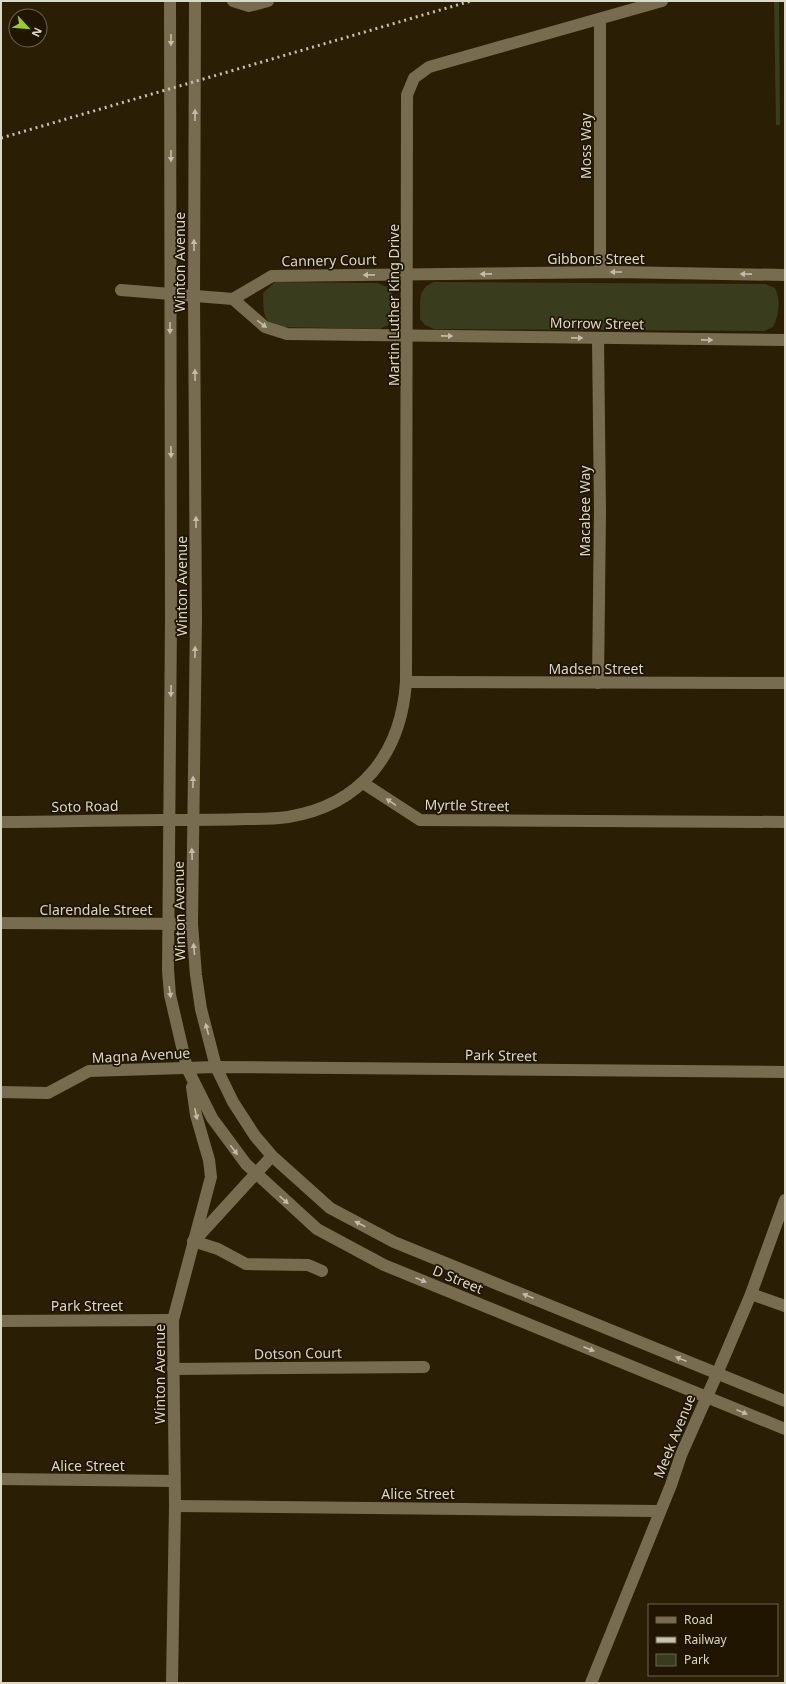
<svg xmlns="http://www.w3.org/2000/svg" width="786" height="1684" viewBox="0 0 786 1684" font-family="'Noto Sans',sans-serif">
<rect width="100%" height="100%" fill="#2a1f05"/>
<!-- green -->
<g fill="#393c1d">
<polygon points="774,1 779,1 780,125 776,125"/>
<path d="M275 282 377 283 387 287 393 295V317L388 325 380 329 276 327C261 320 264 308 263 293Z"/>
<path d="M434 282 765 284 775 288C781 301 779 315 773 327L764 331 434 329 425 325 420 319C421 303 416 289 434 282Z"/>
</g>
<g fill="none" stroke-linecap="round" stroke-linejoin="round">
<!-- street -->
<g stroke="#786c50" stroke-width="12">
<polyline points="233,1 249,6 268,1"/>
<polyline points="600,272 600,19"/>
<polyline points="121,290 233,299 272,276 616,272 785,275"/>
<polyline points="233,299 265,327 287,334 785,340"/>
<polyline points="406,682 785,683"/>
<polyline points="598,683 600,511 598,338"/>
<polyline points="363,783 420,820 785,822"/>
<polyline points="1,923 192,924"/>
<polyline points="1,1092 48,1093 89,1071 216,1067 785,1072"/>
<polyline points="193,1241 218,1249 246,1264 308,1265 322,1271"/>
<polyline points="751,1294 785,1306"/>
<polyline points="1,1321 173,1320"/>
<polyline points="173,1369 424,1367"/>
<polyline points="717,1374 751,1294 785,1200"/>
<polyline points="1,1479 174,1481"/>
<polyline points="175,1506 660,1511"/>
</g>
<!-- secondary -->
<g stroke="#786c50" stroke-width="12">
<polyline points="170,1 171,620 168,970 170,995 187,1068 212,1118 246,1164 317,1229 384,1265 785,1429"/>
<polyline points="195,1 194,297 196,619 192,924 196,975 201,1009 216,1067 233,1102 255,1136 272,1156 330,1208 394,1242 785,1401"/>
<path d="M1 822C54 822 108 820 161 820 189 820 218 820 246 819 260 819 274 819 288 817 361 805 401 754 406 682L407 95 414 78 429 67 662 1"/>
<polyline points="196,1239 272,1156"/>
<polyline points="172,1683 175,1506 173,1320 211,1177 209,1160 196,1115 192,1087"/>
<polyline points="591,1683 671,1485 681,1455 717,1374"/>
</g>
<!-- rail -->
<polyline stroke="#c8c2b0" stroke-width="3" stroke-dasharray="2 4" stroke-linecap="butt" points="1,138 471,1"/>
</g>
<!-- one-way arrows -->
<defs><path id="oneway-solid" d="M-6-.8H1V-3.2L6.5 0L1 3.2V.8H-6Z"/></defs>
<g fill="#c4bca9">
<use href="#oneway-solid" transform="translate(171 40) rotate(90)"/>
<use href="#oneway-solid" transform="translate(195 115) rotate(-90)"/>
<use href="#oneway-solid" transform="translate(171 156) rotate(90)"/>
<use href="#oneway-solid" transform="translate(194 245) rotate(-90)"/>
<use href="#oneway-solid" transform="translate(616 272) rotate(-180)"/>
<use href="#oneway-solid" transform="translate(486 274) rotate(179)"/>
<use href="#oneway-solid" transform="translate(746 274) rotate(-179)"/>
<use href="#oneway-solid" transform="translate(369 275) rotate(179)"/>
<use href="#oneway-solid" transform="translate(262 324) rotate(37)"/>
<use href="#oneway-solid" transform="translate(170 328) rotate(90)"/>
<use href="#oneway-solid" transform="translate(447 336) rotate(1)"/>
<use href="#oneway-solid" transform="translate(577 338) rotate(1)"/>
<use href="#oneway-solid" transform="translate(707 340) rotate(1)"/>
<use href="#oneway-solid" transform="translate(195 375) rotate(-91)"/>
<use href="#oneway-solid" transform="translate(171 452) rotate(89)"/>
<use href="#oneway-solid" transform="translate(196 522) rotate(-90)"/>
<use href="#oneway-solid" transform="translate(195 652) rotate(-89)"/>
<use href="#oneway-solid" transform="translate(171 691) rotate(91)"/>
<use href="#oneway-solid" transform="translate(193 782) rotate(-89)"/>
<use href="#oneway-solid" transform="translate(391 802) rotate(-146)"/>
<use href="#oneway-solid" transform="translate(192 854) rotate(-92)"/>
<use href="#oneway-solid" transform="translate(194 949) rotate(-95)"/>
<use href="#oneway-solid" transform="translate(170 992) rotate(82)"/>
<use href="#oneway-solid" transform="translate(207 1029) rotate(-105)"/>
<use href="#oneway-solid" transform="translate(196 1114) rotate(78)"/>
<use href="#oneway-solid" transform="translate(234 1150) rotate(53)"/>
<use href="#oneway-solid" transform="translate(284 1200) rotate(42)"/>
<use href="#oneway-solid" transform="translate(360 1224) rotate(-152)"/>
<use href="#oneway-solid" transform="translate(421 1280) rotate(22)"/>
<use href="#oneway-solid" transform="translate(528 1296) rotate(-158)"/>
<use href="#oneway-solid" transform="translate(589 1349) rotate(23)"/>
<use href="#oneway-solid" transform="translate(681 1359) rotate(-158)"/>
<use href="#oneway-solid" transform="translate(742 1412) rotate(22)"/>
</g>
<g text-anchor="middle" dominant-baseline="central" stroke-width="3.5" stroke-linejoin="round" paint-order="stroke">
<!-- street labels -->
<g font-size="14" fill="#ddd7c7" stroke="#201600">
<text transform="translate(585 146) rotate(-90)">Moss Way</text>
<text x="596" y="258">Gibbons Street</text>
<text transform="translate(329 260) rotate(-1)">Cannery Court</text>
<text transform="translate(179 262) rotate(-90)">Winton Avenue</text>
<text transform="translate(393 305) rotate(-90)">Martin Luther King Drive</text>
<text transform="translate(597 323) rotate(1)">Morrow Street</text>
<text transform="translate(584 511) rotate(-90)">Macabee Way</text>
<text transform="translate(181 586) rotate(-90)">Winton Avenue</text>
<text x="596" y="668">Madsen Street</text>
<text transform="translate(467 805) rotate(1)">Myrtle Street</text>
<text transform="translate(85 806) rotate(-1)">Soto Road</text>
<text x="96" y="909">Clarendale Street</text>
<text transform="translate(179 911) rotate(-91)">Winton Avenue</text>
<text transform="translate(141 1055) rotate(-3)">Magna Avenue</text>
<text transform="translate(501 1055) rotate(1)">Park Street</text>
<text transform="translate(458 1279) rotate(22)">D Street</text>
<text x="87" y="1305">Park Street</text>
<text transform="translate(298 1353) rotate(-1)">Dotson Court</text>
<text transform="translate(159 1374) rotate(-90)">Winton Avenue</text>
<text transform="translate(674 1436) rotate(-68)">Meek Avenue</text>
<text x="88" y="1465">Alice Street</text>
<text x="418" y="1493">Alice Street</text>
</g>
</g>
<!-- border -->
<rect width="786" height="1684" fill="none" stroke="#ddd7c7" stroke-width="4"/>
<!-- legend -->
<rect x="648" y="1604" width="130" height="72" fill="#201600" stroke="#6c6350"/>
<rect x="656" y="1617" width="20" height="6" fill="#786c50" stroke="#6c6350"/>
<text x="684" y="1624" font-size="12" fill="#ddd7c7">Road</text>
<rect x="656" y="1637" width="20" height="6" fill="#c8c2b0" stroke="#6c6350"/>
<text x="684" y="1644" font-size="12" fill="#ddd7c7">Railway</text>
<rect x="656" y="1654" width="20" height="12" fill="#393c1d" stroke="#6c6350"/>
<text x="684" y="1664" font-size="12" fill="#ddd7c7">Park</text>
<!-- north arrow -->
<g transform="translate(28 28) rotate(116)"><circle r="19" fill="#201600" stroke="#6c6350"/>
<path d="M0-3L7 15L0 10L-7 15Z" fill="#9cca31"/>
<text y="-6" font-size="11" font-weight="bold" text-anchor="middle" fill="#ddd7c7">N</text>
</g>
</svg>
